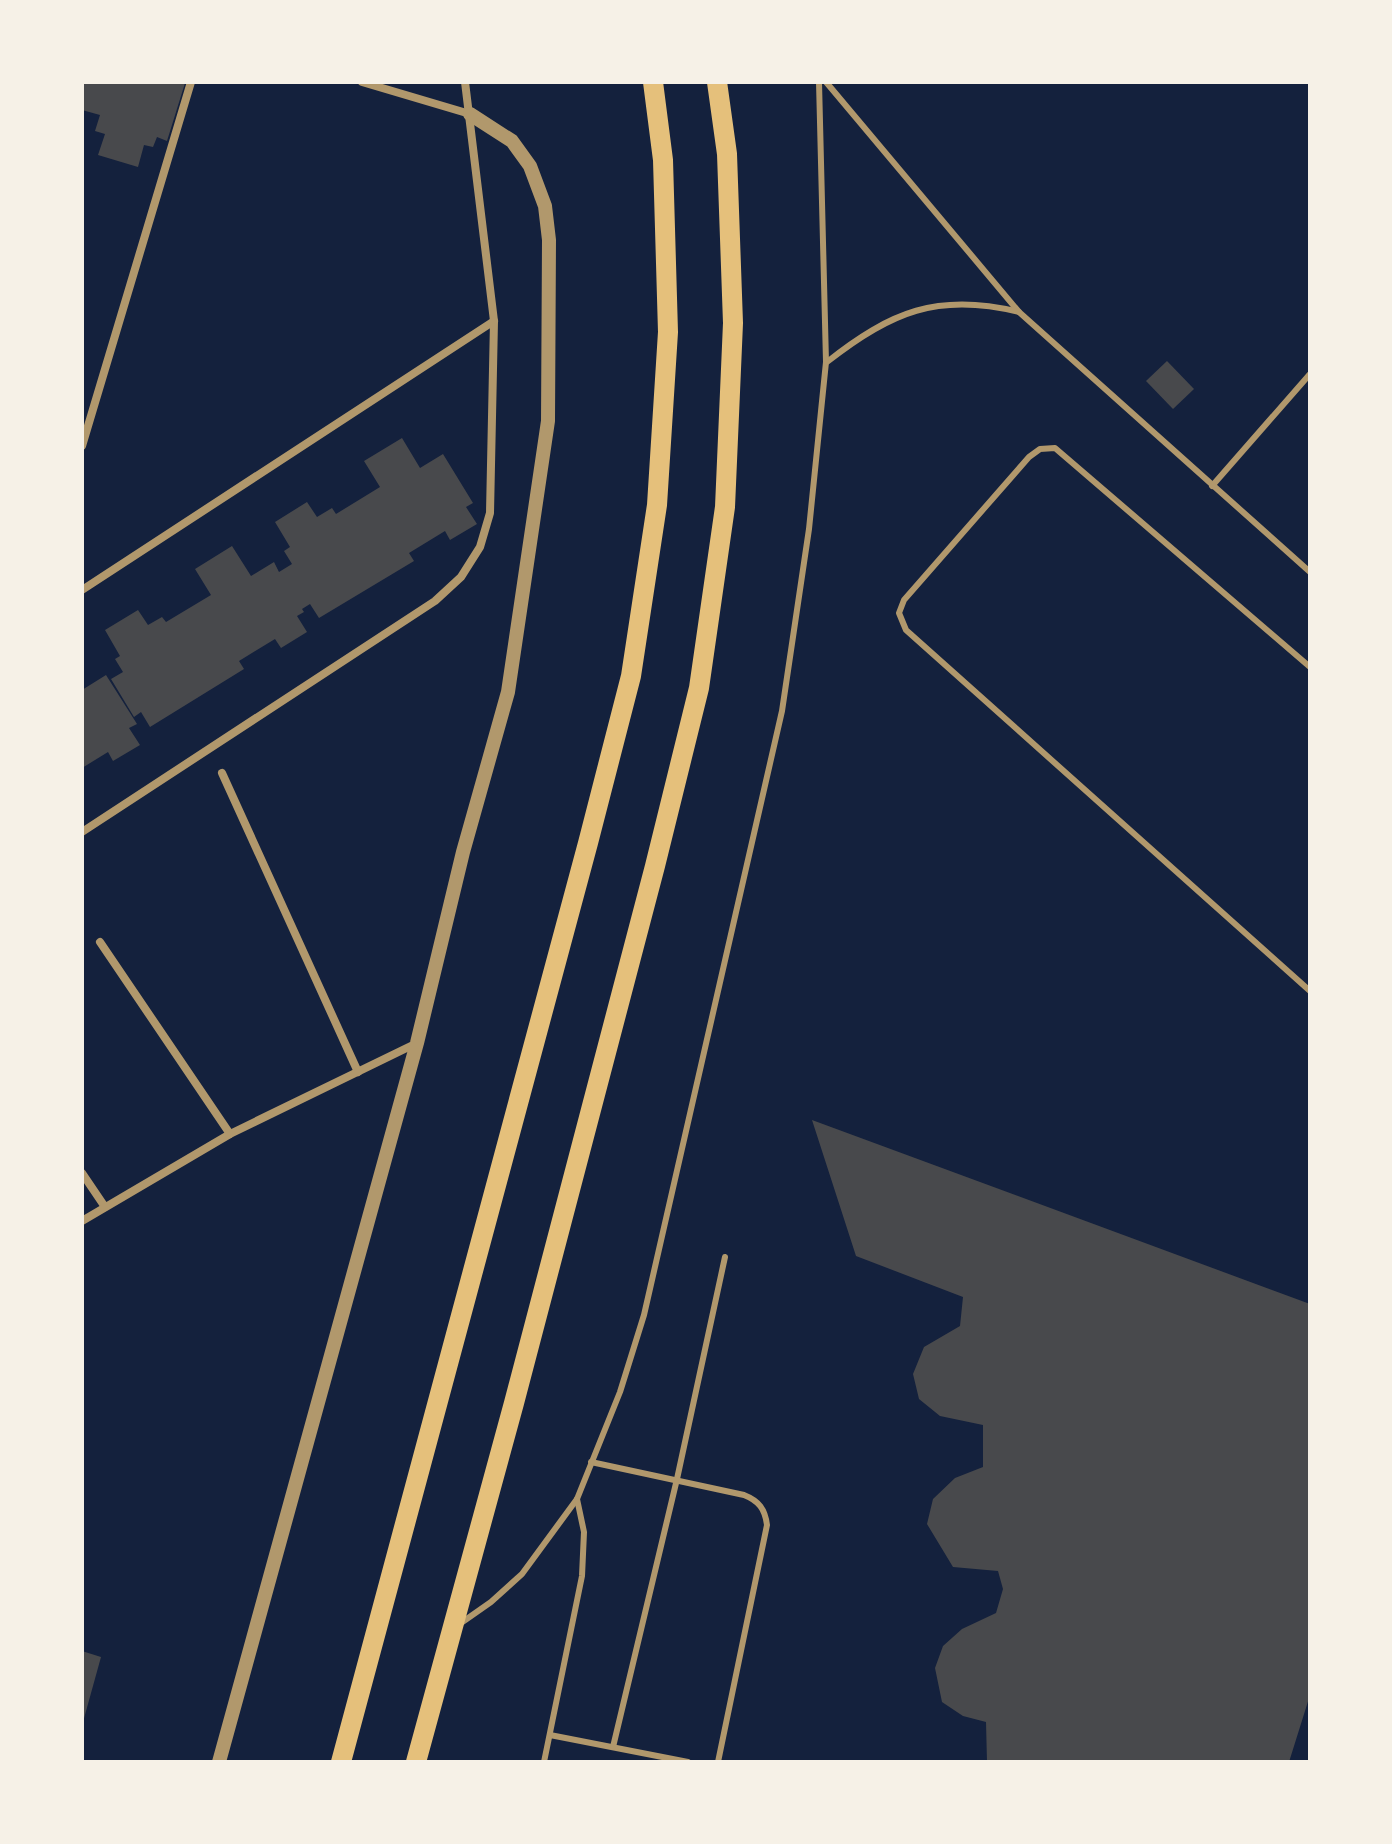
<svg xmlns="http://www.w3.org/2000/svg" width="1392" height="1844" viewBox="0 0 1392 1844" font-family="Commissioner,sans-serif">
<rect width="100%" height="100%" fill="#14213d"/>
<!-- building -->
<g fill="#48494c">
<polygon points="82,82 182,82 185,83 167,141 157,137 153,147 144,145 138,167 98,155 105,134 95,131 100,115 82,110"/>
<polygon points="1167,361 1194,389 1173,409 1146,381"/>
<polygon points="402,438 420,468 443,454 473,503 466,507 477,524 450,540 445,531 409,553 414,561 319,618 310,604 302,609 304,612 297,616 307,632 281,648 275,639 239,661 244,669 150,727 141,712 134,717 111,679 123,672 115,659 120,656 105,630 138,610 148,625 162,617 166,622 211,595 195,569 232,546 251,576 274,562 279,572 292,564 284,551 290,547 275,522 307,502 317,517 332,508 336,514 380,487 364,461"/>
<polygon points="106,675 137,724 129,728 140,745 113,761 108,752 82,768 82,690"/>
<polygon points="812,1120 1310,1304 1310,1695 1289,1762 987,1762 986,1722 963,1716 942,1702 935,1668 943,1646 962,1629 996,1613 1003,1589 998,1571 953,1567 927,1524 933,1499 955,1478 983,1467 983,1425 940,1416 919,1399 913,1374 924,1347 960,1326 963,1297 856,1256"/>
<polygon points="82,1651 101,1657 83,1722 82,1722"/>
</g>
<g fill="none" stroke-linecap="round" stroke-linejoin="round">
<!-- service -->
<g stroke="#b1986c" stroke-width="6">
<polyline points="826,82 1019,312 1310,572"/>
<path d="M827 362C890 312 938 292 1019 312"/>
<polyline points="1212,486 1310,374"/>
<polyline points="1310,667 1055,448 1040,449 1029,457 904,600 899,613 906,630 1310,991"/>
<path d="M591 1462 744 1495C759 1501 765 1509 767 1525L718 1762"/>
<polyline points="461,1623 491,1602 522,1574 577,1499 620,1392 644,1315 782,711 809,529 826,362 819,82"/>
<polyline points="550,1735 688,1762"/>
<polyline points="613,1747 677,1479 725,1257"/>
<polyline points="544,1762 582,1576 584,1532 577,1499"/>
</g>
<!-- minor -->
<g stroke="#b1986c" stroke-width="8">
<polyline points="362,82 470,114"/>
<polyline points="82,446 191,82"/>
<polyline points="82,590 494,321"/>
<polyline points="222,773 358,1072"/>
<polyline points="82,832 435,601 461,577 480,547 490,513 494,321 465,82"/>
<polyline points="100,942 230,1134"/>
<polyline points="82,1173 105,1207"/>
<polyline points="82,1221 230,1134 417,1043"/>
</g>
<!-- tertiary -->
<polyline stroke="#b1986c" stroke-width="14" points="219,1762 417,1043 463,852 508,692 548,421 549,240 545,206 530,166 512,141 470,114"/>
<!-- primary -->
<g stroke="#e5c07b" stroke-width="20">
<polyline points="341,1762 588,843 631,676 657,505 668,332 663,160 653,82"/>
<polyline points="416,1762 514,1403 655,866 699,688 725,507 733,323 727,154 717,82"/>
</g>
</g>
<!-- border -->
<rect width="1392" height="1844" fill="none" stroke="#f6f1e7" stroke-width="168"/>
</svg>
